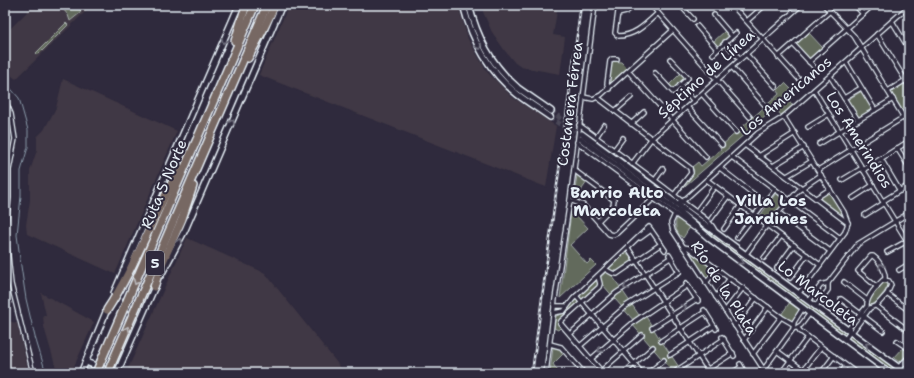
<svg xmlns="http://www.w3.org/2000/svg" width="914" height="378" viewBox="0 0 914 378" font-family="'Shantell Sans',sans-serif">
<rect width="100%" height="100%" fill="#2f2a3d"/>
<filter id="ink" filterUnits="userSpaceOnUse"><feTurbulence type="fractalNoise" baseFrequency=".025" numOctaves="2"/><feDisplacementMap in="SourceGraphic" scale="8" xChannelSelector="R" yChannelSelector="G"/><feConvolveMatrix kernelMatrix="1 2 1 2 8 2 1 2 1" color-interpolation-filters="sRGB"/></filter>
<g filter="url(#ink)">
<!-- built -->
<g fill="#403844">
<polygon points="34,5 67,5 73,7 88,9 16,79 5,71 5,34"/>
<polygon points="289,5 458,5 468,39 487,72 512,97 556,126 546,187 259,75"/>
<polygon points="484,5 558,5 553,35 565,37 560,74 521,67 515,63 505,51 492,32 483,12"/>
<polygon points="63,79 177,131 115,274 27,234 26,225 30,200 30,171 37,150 37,137 44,130 56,108"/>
<polygon points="5,113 11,142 5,172"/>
<polygon points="187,238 265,273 345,373 126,373"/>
<polygon points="41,293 94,322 71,373 66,370 63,373 56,368 44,327 43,315 46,315"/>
<polygon points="5,321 17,323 29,373 5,373"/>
</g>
<!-- green -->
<g fill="#626a5c" stroke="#a5aeaa">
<path d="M54 5C64 5 71 9 81 9L80 13 70 21 68 15 63 9Z"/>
<polygon points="66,23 68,25 38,55 36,53"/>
<polygon points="725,31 729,36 717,47 713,42"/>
<polygon points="809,33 823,48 810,60 795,45"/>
<polygon points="612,61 621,62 627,68 609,84"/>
<polygon points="681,73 685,78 673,89 669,85"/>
<polygon points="785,83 794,92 787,99 793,106 781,115 775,108 679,191 694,171 692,167 698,162 701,166 721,149 720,147 779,94 777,91"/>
<polygon points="906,83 909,88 909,107 905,112 903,111 891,92"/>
<polygon points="862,91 873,109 858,118 847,100"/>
<polygon points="577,175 587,182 582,189 579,200 574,198"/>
<polygon points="829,192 843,213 844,218 819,199"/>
<polygon points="776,193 787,201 768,222 760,216"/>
<polygon points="683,209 895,367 891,370 681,214"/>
<polygon points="571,213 574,213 588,228 570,245 587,264 591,260 596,265 560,298"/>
<path d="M680 219 690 227 683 238C676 233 675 227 676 220Z"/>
<polygon points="687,249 714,269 707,279"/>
<polygon points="626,253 630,255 633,261 615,274 608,269 624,254"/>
<polygon points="606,272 610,273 613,277 641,318 645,315 658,336 683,373 674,373 632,324 634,321 603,285 599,285 559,322 561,327 558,330 554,328 556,316 562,314 574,301"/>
<polygon points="884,280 888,284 888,287 876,303 870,305 868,301 880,283"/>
<polygon points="790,302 800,310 791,322 781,315"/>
<polygon points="553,347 560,349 564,353 553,364 559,373 550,373"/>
<polygon points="903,348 909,352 909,355 900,363 894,358"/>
</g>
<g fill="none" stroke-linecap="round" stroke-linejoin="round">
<!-- stream -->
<polyline stroke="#8a9baa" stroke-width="1" points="5,82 19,98 28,130 28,147 21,171 21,196 17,235 21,266 26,299 35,337 46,373"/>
<!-- secondary-tunnel -->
<g stroke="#4b4859" stroke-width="5" stroke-dasharray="5 2.5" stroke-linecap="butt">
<polyline points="551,111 581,133"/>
<polyline points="550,117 581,139"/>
</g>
<defs>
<g id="street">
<polyline points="76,5 84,6 93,5"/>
<path d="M619 5 615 33 618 36C635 36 646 24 658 13"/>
<polyline points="651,5 750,117"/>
<polyline points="680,5 693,19"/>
<polyline points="732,5 798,78"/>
<polyline points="824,5 854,36 909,126"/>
<polyline points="855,5 863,14"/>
<polyline points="618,14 626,12 635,5"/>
<polyline points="714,15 732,36"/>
<polyline points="747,21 765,5"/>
<polyline points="892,21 909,49"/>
<polyline points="697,26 717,49"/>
<polyline points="877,34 909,86"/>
<polyline points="725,42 740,59"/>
<polyline points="793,44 815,68"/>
<polyline points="713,54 736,33"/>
<polyline points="746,54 776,87"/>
<polyline points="778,57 830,11"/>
<polyline points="809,62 873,5"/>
<polyline points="846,62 875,110"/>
<polyline points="732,67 764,104"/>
<polyline points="628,71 706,157"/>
<polyline points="655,73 673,92 688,78 670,59"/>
<polyline points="830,76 858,120"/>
<polyline points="680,85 694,101"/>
<polyline points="609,89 607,84 610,61 612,59 617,59"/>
<polyline points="814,90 909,244"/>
<polyline points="888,91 909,78"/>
<polyline points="702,94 736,132"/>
<polyline points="583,97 593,99 601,95 673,30"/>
<polyline points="597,97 690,168 691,173 674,195"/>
<polyline points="844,98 861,88"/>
<polyline points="5,100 11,114 15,139 9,170 9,198 6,225 7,247 11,284 33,373"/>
<polyline points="687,107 722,145"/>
<polyline points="615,111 631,97"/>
<polyline points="784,117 844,212 848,223 845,232 799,293"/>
<polyline points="631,124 644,112"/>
<path d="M579 125C614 150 649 175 683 202 693 211 710 219 715 231"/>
<polyline points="808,127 829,114"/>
<polyline points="596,137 604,125"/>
<polyline points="577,142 694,228"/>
<polyline points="819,144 893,99"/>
<polyline points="745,145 848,223"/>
<polyline points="897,148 909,167"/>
<polyline points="614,150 623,138"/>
<polyline points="759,156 795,133"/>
<polyline points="732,157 840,238"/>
<polyline points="881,159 900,191"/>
<polyline points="632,164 651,139 801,5"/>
<polyline points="773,166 804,147"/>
<polyline points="720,168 765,203"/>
<polyline points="574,170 614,200 613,206 598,221"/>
<polyline points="818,170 904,117 909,112"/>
<polyline points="863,170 909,141"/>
<polyline points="787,176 812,161"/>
<polyline points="655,180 663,169"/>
<polyline points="707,180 820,265"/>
<polyline points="842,180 862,168"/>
<polyline points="816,198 830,189"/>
<polyline points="853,198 873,185"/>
<polyline points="570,200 583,205 609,234 613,235 617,233 654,198"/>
<polyline points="883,201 909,185"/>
<polyline points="677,203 682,202 758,133 782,118 909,6"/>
<polyline points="698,209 715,186"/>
<polyline points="779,213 830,251"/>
<polyline points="675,214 671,223 673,231 766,373"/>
<polyline points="865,215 884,203"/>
<polyline points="711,219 728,196"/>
<polyline points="724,229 741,205"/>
<polyline points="640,238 651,230"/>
<polyline points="737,238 775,189"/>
<polyline points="683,247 689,248 781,317 793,324"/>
<polyline points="628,248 710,373"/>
<polyline points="887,252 909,240"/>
<polyline points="746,254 767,225 799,190 821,175"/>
<polyline points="669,255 679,272"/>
<polyline points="764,258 781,236"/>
<polyline points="777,268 794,245"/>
<polyline points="605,269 612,273 617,274 661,244"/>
<polyline points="899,270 909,264"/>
<polyline points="598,276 600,284 599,287 561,321 560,323 603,373"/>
<polyline points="790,278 807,255"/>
<polyline points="844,282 867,300"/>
<polyline points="686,283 698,301"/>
<polyline points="706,283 717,269"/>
<path d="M877 287 858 271 871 256H873C879 260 886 272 885 279"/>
<polyline points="887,294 907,309"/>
<polyline points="576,296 642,373"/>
<polyline points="716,297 730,278"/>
<polyline points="841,299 883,331"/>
<polyline points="809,301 821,285 828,283"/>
<polyline points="554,306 566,306"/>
<polyline points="816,306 828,290 828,283 858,244 909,213"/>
<polyline points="876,306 909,331"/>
<polyline points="704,310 716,329"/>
<polyline points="725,311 743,288"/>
<polyline points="553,313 564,311 573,299 649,227 665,250"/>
<polyline points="735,326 756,298"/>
<polyline points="652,328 697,299"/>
<polyline points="796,328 801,325 810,313"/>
<polyline points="798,328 800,331 856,373"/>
<polyline points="570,334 616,293 670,258"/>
<polyline points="722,337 734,356"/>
<path d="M845 339 850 332 849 328 867 306C866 297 877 286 883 280L889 281 891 285 887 294 877 305 870 308 853 331 850 332"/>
<polyline points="744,340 768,307"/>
<polyline points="661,341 705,312"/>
<polyline points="897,341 909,349"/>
<polyline points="550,344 561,347 584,373"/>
<polyline points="580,346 626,306 679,272"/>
<polyline points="777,351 807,373"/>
<polyline points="753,354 781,317"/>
<polyline points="670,355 714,326"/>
<polyline points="591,359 635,321 688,285"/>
<polyline points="740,364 745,373"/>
<polyline points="601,371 642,335"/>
<polyline points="546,373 555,299 570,200 595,5"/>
<polyline points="624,373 653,347"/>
<polyline points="648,373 664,360"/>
<polyline points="673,373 724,339"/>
<polyline points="702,373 733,353"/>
<polyline points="732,373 741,367"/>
<polyline points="761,373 793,329 794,322 803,308"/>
<polyline points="781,373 808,337"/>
<polyline points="801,373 821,347"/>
<polyline points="821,373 834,356"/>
<polyline points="841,373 846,366"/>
</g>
<g id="secondary">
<path d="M463 5C472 40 488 71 517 94 527 102 539 109 550 117"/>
<path d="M469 5C477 37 492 66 518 88 529 96 540 103 551 111"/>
<polyline points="582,134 906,373"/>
<polyline points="581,139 678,211 710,239 890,373"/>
<polyline points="161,275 185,230 282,5"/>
<polyline points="114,293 239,5"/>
<polyline points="86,362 113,373"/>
<polyline points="901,372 904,371 909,366"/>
<polyline points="81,373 108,307"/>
<polyline points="117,373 156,284"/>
<polyline points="894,373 909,358"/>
</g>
<g id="highway">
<polyline points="235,41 246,5"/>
<polyline points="248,58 263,30 275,5"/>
<polyline points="154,287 161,266 182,219 193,186"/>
<path d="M107 310C137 264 153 214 180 168"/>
<polyline points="101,361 255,5"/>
<polyline points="111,365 267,5"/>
</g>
</defs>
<!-- street casing -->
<use href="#street" stroke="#e8f1f8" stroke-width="6"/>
<!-- secondary casing -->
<use href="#secondary" stroke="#e8f1f8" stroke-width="8"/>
<!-- highway casing -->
<use href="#highway" stroke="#e8f1f8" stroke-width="10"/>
<!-- street -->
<use href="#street" stroke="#2f2a3d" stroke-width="3.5"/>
<!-- secondary -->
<use href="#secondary" stroke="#2f2a3d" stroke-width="5"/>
<!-- highway -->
<use href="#highway" stroke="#776864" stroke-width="7"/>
<defs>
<polyline id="rail" points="532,373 581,5"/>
</defs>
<!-- rail casing -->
<use href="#rail" stroke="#e8f1f8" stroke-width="2.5"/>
<!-- rail -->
<use href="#rail" stroke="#2f2a3d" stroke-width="1" stroke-dasharray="3" stroke-linecap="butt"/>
<defs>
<g id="highway-bridge">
<polyline points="96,373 101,361"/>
<polyline points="108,373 111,365"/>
</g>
</defs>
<!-- highway-bridge casing -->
<use href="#highway-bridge" stroke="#e8f1f8" stroke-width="10" stroke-linecap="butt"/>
<!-- highway-bridge -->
<use href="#highway-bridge" stroke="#776864" stroke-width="7"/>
</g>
<!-- one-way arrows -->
<defs><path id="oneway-chevron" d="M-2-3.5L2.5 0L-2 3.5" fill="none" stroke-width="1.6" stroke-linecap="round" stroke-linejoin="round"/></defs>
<g stroke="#70707e">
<use href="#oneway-chevron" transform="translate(224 41) rotate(113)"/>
<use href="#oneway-chevron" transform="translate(479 47) rotate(62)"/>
<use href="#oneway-chevron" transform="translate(232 122) rotate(-67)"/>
<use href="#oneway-chevron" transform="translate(180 241) rotate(-65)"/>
<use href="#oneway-chevron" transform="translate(741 262) rotate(37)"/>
<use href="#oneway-chevron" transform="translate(881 266) rotate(-120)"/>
<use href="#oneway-chevron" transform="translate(626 287) rotate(147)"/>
<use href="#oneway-chevron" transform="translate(684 307) rotate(-32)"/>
<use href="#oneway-chevron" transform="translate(868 345) rotate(-144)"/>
<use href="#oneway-chevron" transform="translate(600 350) rotate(139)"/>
</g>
<g stroke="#bbbabd">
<use href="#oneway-chevron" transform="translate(136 282) rotate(113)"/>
<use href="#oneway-chevron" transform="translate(127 329) rotate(-67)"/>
</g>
</g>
<g text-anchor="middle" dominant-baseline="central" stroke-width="4" stroke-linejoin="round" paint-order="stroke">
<!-- shield labels -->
<rect fill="#2f2a3d" stroke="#b0b5c0" stroke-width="1" x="146" y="251" width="18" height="24" rx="3"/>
<g font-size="14" font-weight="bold" fill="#e8f1f8">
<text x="155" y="263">5</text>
</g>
<!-- street labels -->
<g font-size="15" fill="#e8f1f8" stroke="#2f2a3d">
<text transform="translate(706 74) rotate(-42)">Séptimo de Línea</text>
<text transform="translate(786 96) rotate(-40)">Los Americanos</text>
<text transform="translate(570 104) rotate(-83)">Costanera Férrea</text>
<text transform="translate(859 140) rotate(58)">Los Amerindios</text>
<text transform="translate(164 184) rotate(-67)">Ruta 5 Norte</text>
<text transform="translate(724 288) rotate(57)">Río de la Plata</text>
<text transform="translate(818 293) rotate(37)">Lo Marcoleta</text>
</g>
<!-- neighbourhood labels -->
<g font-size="16" font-weight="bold" fill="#e8f1f8" stroke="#2f2a3d">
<text x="617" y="192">Barrio Alto<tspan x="617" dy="18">Marcoleta</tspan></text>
<text x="771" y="200">Villa Los<tspan x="771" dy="18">Jardines</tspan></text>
</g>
</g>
<!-- margin -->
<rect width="914" height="378" fill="none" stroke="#2f2a3d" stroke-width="20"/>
<rect x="10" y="10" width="894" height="358" fill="none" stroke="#e8f1f8" stroke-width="1.5" filter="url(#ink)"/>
</svg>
